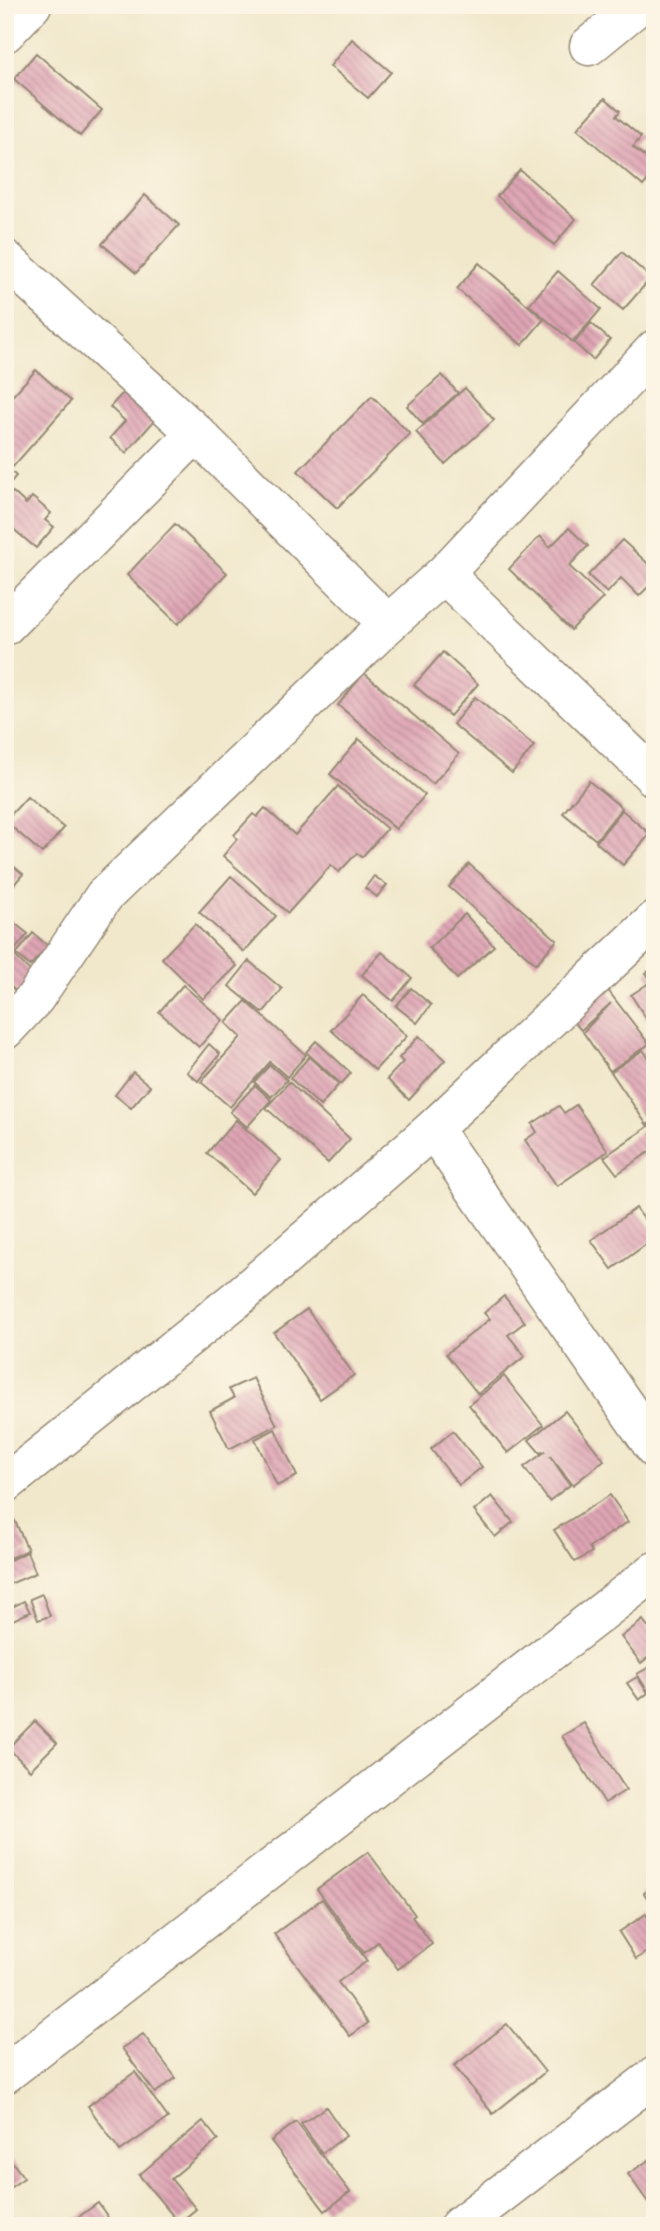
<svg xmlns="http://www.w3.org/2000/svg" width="660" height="2231" viewBox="0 0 660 2231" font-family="'Gochi Hand',sans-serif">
<defs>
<pattern id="building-back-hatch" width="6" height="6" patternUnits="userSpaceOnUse" patternTransform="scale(1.75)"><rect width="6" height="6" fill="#dfa5b5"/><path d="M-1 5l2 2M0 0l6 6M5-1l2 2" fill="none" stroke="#b68793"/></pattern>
</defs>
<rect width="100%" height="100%" fill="#fcf5e5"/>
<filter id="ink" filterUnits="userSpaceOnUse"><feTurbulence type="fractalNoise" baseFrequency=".0143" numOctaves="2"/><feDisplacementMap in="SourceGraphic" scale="14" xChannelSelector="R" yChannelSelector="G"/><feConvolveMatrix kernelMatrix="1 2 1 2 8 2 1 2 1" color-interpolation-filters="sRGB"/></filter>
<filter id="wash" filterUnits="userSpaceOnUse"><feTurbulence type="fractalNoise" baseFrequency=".00686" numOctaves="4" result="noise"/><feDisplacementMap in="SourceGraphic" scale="28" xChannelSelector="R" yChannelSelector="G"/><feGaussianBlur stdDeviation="1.57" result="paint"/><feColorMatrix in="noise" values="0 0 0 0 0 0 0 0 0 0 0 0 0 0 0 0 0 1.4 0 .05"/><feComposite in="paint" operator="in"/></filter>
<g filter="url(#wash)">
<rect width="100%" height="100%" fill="#f1e8cc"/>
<g id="blocks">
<!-- building -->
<g fill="url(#building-back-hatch)">
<polygon points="352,39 391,72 368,98 330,66"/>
<polygon points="36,53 102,110 80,136 14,79"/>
<polygon points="605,98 620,111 616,116 641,137 633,147 655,165 655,172 643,186 577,129"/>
<polygon points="520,170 576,219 554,245 497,196"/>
<polygon points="145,195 179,225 136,273 102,244"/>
<polygon points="622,252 651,278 623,310 594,285"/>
<polygon points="479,263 544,319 522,345 457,289"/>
<polygon points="558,271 601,309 573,342 529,305"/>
<polygon points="591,323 610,340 593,360 574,343"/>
<polygon points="36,370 71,401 10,470 16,476 5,489 5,404"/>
<polygon points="442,375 458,393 423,424 407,406"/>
<polygon points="465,388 494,420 445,464 416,432"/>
<polygon points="123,393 154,421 126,453 110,438 125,421 110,407"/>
<polygon points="372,396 410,434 337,508 298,471"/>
<polygon points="13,492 26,504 32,497 51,513 45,520 54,527 36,548 5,522 5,502"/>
<polygon points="175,524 227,573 178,624 127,575"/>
<polygon points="569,528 588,546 569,566 603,598 571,630 509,569 540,536 550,547"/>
<polygon points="622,540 655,570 655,580 639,596 621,578 607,593 588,575"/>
<polygon points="443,652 478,684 450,716 414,685"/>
<polygon points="364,673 459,754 433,784 338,705"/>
<polygon points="475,697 534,746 512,773 453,724"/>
<polygon points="359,739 425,795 396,829 330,774"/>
<polygon points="589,781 622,808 596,840 563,813"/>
<polygon points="338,786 387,829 362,857 357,853 339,872 331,865 288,913 223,856 237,839 234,835 253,814 257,817 265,808 295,835"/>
<polygon points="27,797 64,828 42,853 5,821"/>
<polygon points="622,810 650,834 623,865 596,842"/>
<polygon points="5,859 23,874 5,895"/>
<polygon points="469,864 557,940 536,964 449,887"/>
<polygon points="231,876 276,916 244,952 199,912"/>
<polygon points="374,876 387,885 377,897 365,888"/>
<polygon points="465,914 494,946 457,979 429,948"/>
<polygon points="7,917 28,934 12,953 37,978 21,996 9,985 5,990 5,919"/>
<polygon points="195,924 237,966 203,999 162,958"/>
<polygon points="33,933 48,946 30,966 16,954"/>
<polygon points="382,952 412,978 393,1001 362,975"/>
<polygon points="249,961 282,989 263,1013 229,986"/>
<polygon points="655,967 655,1032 631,995 652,981 646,973"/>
<polygon points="183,985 223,1020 199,1047 159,1012"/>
<polygon points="411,988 431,1005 417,1023 396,1006"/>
<polygon points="607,989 649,1044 610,1071 583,1032 611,1003 581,1030 573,1021"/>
<polygon points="363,995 407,1036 375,1070 331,1030"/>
<polygon points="246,1001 306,1055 287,1077 270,1062 230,1107 201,1082 241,1037 226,1023"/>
<polygon points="419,1036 445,1060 409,1100 387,1079 403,1062 399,1058"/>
<polygon points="316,1041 351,1073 341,1084 306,1052"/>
<polygon points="209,1044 220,1054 198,1081 187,1072"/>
<polygon points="643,1050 655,1067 655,1119 647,1125 611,1072"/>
<polygon points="309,1057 339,1084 320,1106 290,1078"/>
<polygon points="270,1065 287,1080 271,1097 254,1082"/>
<polygon points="133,1072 150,1086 131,1108 115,1095"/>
<polygon points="289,1082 350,1139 328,1163 266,1108"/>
<polygon points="255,1085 271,1100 247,1127 230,1112"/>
<polygon points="576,1105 608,1151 557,1186 525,1140 537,1132 532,1124 559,1106 564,1113"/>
<polygon points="236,1120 281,1160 252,1193 207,1153"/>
<polygon points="655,1122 655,1148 617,1174 604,1157"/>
<polygon points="636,1208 655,1234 655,1238 612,1269 591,1240"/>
<polygon points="504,1296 525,1322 508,1335 525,1356 478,1394 446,1354 490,1319 484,1313"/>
<polygon points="307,1309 354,1375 320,1399 274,1333"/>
<polygon points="504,1376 543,1425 508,1453 469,1405"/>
<polygon points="253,1378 277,1425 229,1449 210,1411 234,1398 229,1389"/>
<polygon points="565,1411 604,1460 573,1485 550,1456 570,1485 549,1501 524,1467 546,1451 540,1453 529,1440"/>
<polygon points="275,1429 297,1476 277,1486 255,1439"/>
<polygon points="453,1431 482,1467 459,1485 431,1449"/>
<polygon points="610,1495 628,1522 589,1547 592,1552 575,1562 554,1530"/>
<polygon points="492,1496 513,1522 495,1537 474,1511"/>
<polygon points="15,1521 28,1550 5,1560 5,1525"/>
<polygon points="27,1552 36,1573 5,1586 5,1562"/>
<polygon points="42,1594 50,1616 38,1620 30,1599"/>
<polygon points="24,1601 30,1612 13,1620 8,1609"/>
<polygon points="643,1620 655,1636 655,1652 641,1663 621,1637"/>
<polygon points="655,1664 655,1686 647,1690 637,1674"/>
<polygon points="637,1677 648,1693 639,1700 627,1683"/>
<polygon points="35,1721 57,1743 30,1770 8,1748"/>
<polygon points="584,1723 626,1790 605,1803 562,1736"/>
<polygon points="368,1852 415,1915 412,1917 432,1944 398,1969 378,1942 364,1953 317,1889"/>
<polygon points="655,1886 655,1910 644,1893"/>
<polygon points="322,1899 367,1961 338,1982 368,2023 350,2036 274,1934"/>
<polygon points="646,1914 655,1928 655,1947 636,1959 619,1932"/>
<polygon points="507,2024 545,2072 493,2114 454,2066"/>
<polygon points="143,2034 176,2078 155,2093 122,2048"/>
<polygon points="135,2072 168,2118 120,2151 88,2106"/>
<polygon points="326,2107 346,2136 322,2153 301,2124"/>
<polygon points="203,2121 218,2140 171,2179 196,2209 179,2223 139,2175"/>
<polygon points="296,2122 350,2192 325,2211 271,2141"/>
<polygon points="5,2152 24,2178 5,2191"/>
<polygon points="655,2156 655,2202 650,2205 628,2174"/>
<polygon points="98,2203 114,2226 66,2226"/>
</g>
</g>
</g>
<g filter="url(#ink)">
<use href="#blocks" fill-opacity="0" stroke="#968975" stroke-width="2"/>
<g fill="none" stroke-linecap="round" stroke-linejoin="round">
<defs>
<g id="minor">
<polyline points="5,33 32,5"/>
<polyline points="589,46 639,5"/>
<polyline points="5,259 196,433 388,624"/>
<polyline points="444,574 655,778"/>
<polyline points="5,626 196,433"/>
<polyline points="5,1030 35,998 104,896 388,624 444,574 655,349"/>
<polyline points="433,1129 655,1449"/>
<polyline points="5,1484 239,1297 433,1129 655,920"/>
<polyline points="5,2074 655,1571"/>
<polyline points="459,2226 655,2076"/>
</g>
</defs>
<!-- minor casing -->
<use href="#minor" stroke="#968975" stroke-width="41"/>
<!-- minor -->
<use href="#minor" stroke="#fff" stroke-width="38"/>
</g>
</g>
<!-- margin -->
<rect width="660" height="2231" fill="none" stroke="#fcf5e5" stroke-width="28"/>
</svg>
